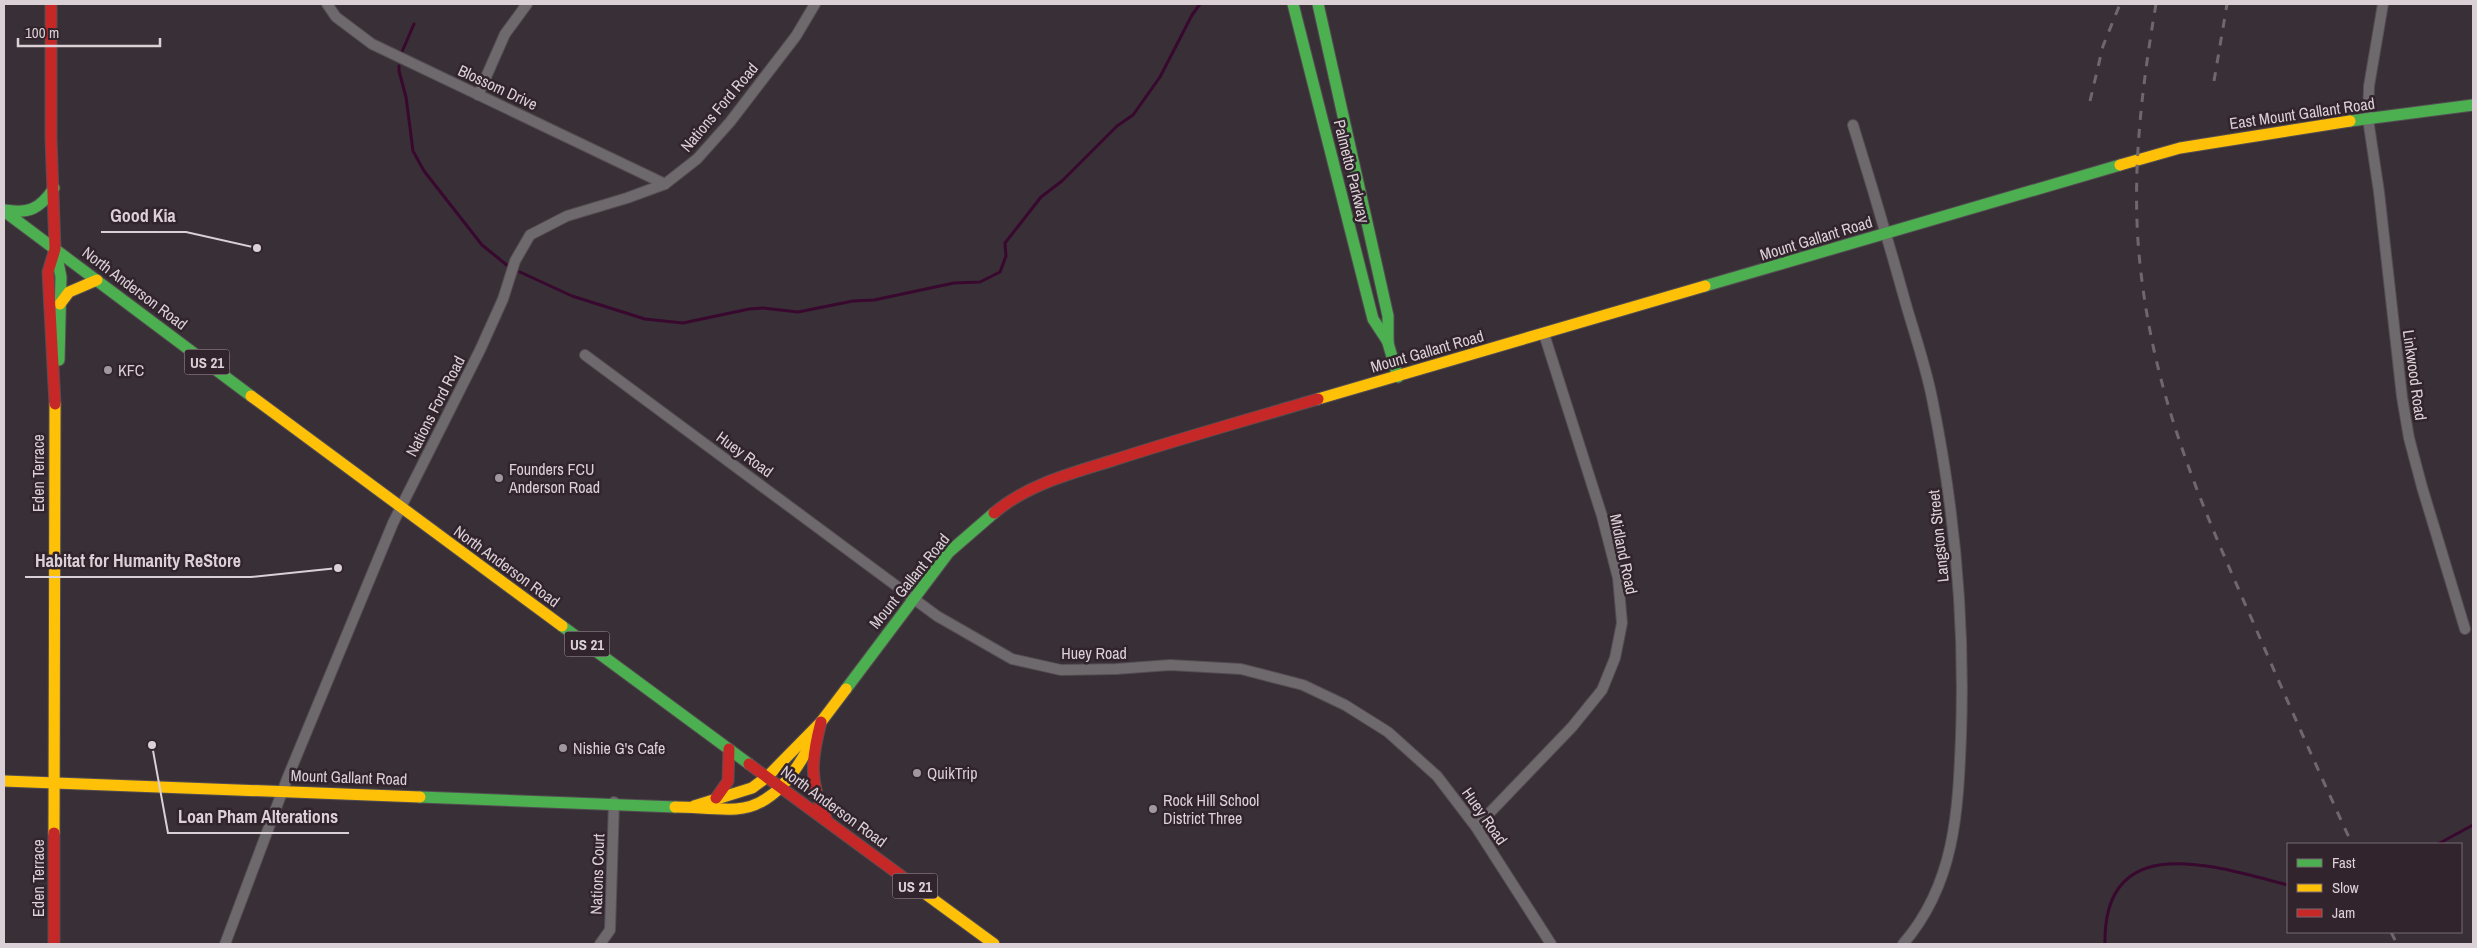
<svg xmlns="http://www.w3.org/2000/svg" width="2477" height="948" viewBox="0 0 2477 948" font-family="'Archivo Narrow',sans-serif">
<rect width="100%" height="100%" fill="#383036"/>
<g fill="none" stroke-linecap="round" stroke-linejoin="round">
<!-- stream -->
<g stroke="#38082e" stroke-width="3">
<polyline points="401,54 414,24"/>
<polyline points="399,66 399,71 406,97 413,151 424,171 482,245 508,266"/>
<polyline points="520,272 572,296 645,319 683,323 749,309 763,308 798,312 853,301 874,300 954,283 980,282 1000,272 1006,256 1005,243 1041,197 1062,181 1117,126 1133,115 1160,77 1192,15 1200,4"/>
<polyline points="2438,844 2473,825"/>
<path d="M2105 944C2103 827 2217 867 2288 885"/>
</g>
<defs>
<g id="street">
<polyline points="327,4 336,17 372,44 665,184"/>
<polyline points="2383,4 2369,86 2368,119 2379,192 2402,397 2409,438 2422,487 2465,629"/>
<polyline points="478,95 505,34 527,4"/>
<path d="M1853 125C1872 186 1890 247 1907 308 1916 338 1926 368 1932 398 1955 510 1965 623 1961 736 1958 812 1955 884 1903 944"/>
<polyline points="585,355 937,616 1012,659 1061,670 1116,669 1170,665 1241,669 1303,685 1345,705 1388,732 1437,776 1476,827 1551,944"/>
<polyline points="1476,827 1572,727 1602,690 1615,658 1622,623 1618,578 1602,516 1544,334"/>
<polyline points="225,944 287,779 393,523 480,350 503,299 515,261 530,235 567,216 627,198 665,184 697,159 730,122 796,36 815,4"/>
<polyline points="600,944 610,930 614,802"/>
</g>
<g id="fast">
<polyline points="1293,4 1373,319 1388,342"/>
<polyline points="1318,4 1388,316 1388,343 1398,377"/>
<polyline points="2350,121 2473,105"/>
<path d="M4 210C29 214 40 209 54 188"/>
<polyline points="4,211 251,396"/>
<polyline points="56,252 61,277 59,360"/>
<polyline points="1705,286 2120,165"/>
<polyline points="562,626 749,764"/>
<polyline points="846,689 949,552 994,513"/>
<polyline points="420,797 675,807"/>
</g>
<g id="slow">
<polyline points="2120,165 2180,148 2350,121"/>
<polyline points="60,304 69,292 97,280"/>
<polyline points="251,396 562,626"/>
<polyline points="1318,399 1705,286"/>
<polyline points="4,781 420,797"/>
<polyline points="694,806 752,788 767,777 821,722 846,689"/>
<path d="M675 807C695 807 716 810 736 809 774 807 798 769 813 739"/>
<polyline points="54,833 55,404"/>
<polyline points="923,892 994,944"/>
</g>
<g id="jam">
<polyline points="51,4 51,138 55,249 48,272 55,404"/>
<path d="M994 513C1028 484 1073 473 1114 460 1182 438 1250 419 1318 399"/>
<path d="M821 722C811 760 809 782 826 818"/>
<polyline points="749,764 923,892"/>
<polyline points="716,798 728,781 729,749"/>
<polyline points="54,944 54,833"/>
</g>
</defs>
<!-- street casing -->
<use href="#street" stroke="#544d52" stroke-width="12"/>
<!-- fast casing -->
<use href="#fast" stroke="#544d52" stroke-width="13"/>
<!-- slow casing -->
<use href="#slow" stroke="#544d52" stroke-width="13"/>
<!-- jam casing -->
<use href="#jam" stroke="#544d52" stroke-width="13"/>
<!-- street -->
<use href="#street" stroke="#6e696c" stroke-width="10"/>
<!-- fast -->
<use href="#fast" stroke="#4caf50" stroke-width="11"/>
<!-- slow -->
<use href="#slow" stroke="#ffc107" stroke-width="11"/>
<!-- jam -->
<use href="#jam" stroke="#c62828" stroke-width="11"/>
<!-- rail -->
<g stroke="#6e676c" stroke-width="3" stroke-dasharray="9 9" stroke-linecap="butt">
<path d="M2156 4C2141 92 2130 183 2141 273 2156 402 2201 504 2253 622 2285 696 2318 770 2352 844"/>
<polyline points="2214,81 2227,4"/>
<polyline points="2090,101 2103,46 2120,4"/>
<polyline points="2391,932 2397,944"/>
</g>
</g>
<!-- markers -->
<g fill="#a1989e" stroke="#32242d" stroke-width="2">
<circle cx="108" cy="370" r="5"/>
<circle cx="499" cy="478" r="5"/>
<circle cx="563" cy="748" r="5"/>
<circle cx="917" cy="773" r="5"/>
<circle cx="1153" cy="809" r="5"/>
</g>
<g text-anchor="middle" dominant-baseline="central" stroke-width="5" stroke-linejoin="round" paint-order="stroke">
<!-- shield labels -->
<g fill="#32242d" stroke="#a89ca3" stroke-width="1">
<rect x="184.5" y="349.5" width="45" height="25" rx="4"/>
<rect x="564.5" y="631.5" width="45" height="25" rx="4"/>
<rect x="892.5" y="873.5" width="45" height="25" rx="4"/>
</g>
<g font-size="15" font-weight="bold" fill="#dad0d6">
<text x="207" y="362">US 21</text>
<text x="587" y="644">US 21</text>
<text x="915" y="886">US 21</text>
</g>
<!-- street labels -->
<g font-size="16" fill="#dad0d6" stroke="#32242d">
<text transform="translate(498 87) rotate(25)">Blossom Drive</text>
<text transform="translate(719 107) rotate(-50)">Nations Ford Road</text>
<text transform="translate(2302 113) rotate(-8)">East Mount Gallant Road</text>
<text transform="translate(1352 171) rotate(76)">Palmetto Parkway</text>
<text transform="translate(1816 238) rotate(-17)">Mount Gallant Road</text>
<text transform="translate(135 288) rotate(37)">North Anderson Road</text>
<text transform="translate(1427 351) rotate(-16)">Mount Gallant Road</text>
<text transform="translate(2415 375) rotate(82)">Linkwood Road</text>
<text transform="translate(435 406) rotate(-63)">Nations Ford Road</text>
<text transform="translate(745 454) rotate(36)">Huey Road</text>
<text transform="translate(38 473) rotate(-90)">Eden Terrace</text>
<text transform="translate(1938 536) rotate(-96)">Langston Street</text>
<text transform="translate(1624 554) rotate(78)">Midland Road</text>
<text transform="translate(507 566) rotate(36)">North Anderson Road</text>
<text transform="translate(909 581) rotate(-51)">Mount Gallant Road</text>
<text x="1094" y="653">Huey Road</text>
<text transform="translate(349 777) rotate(2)">Mount Gallant Road</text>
<text transform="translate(834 806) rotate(36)">North Anderson Road</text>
<text transform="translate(1485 816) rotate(55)">Huey Road</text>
<text transform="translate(597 874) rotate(-88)">Nations Court</text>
<text transform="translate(38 878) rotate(-90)">Eden Terrace</text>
</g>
<!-- poi labels -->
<g font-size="16" fill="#dad0d6" stroke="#32242d" text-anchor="start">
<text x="118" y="370">KFC</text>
<text x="509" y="469">Founders FCU<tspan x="509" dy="18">Anderson Road</tspan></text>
<text x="573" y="748">Nishie G's Cafe</text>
<text x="927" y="773">QuikTrip</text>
<text x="1163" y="800">Rock Hill School<tspan x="1163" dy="18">District Three</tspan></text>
</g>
</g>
<!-- callouts -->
<path fill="none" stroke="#dad0d6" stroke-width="2" d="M257 248L186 232H101M338 568L251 577H25M152 745L168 833H349"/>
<g fill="#dad0d6" stroke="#32242d" stroke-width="2">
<circle cx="257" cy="248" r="5"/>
<circle cx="338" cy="568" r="5"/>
<circle cx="152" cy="745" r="5"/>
</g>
<g font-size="18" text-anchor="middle" font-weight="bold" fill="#dad0d6" stroke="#32242d" stroke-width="5" stroke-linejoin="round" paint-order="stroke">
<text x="143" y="222">Good Kia</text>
<text x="138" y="567">Habitat for Humanity ReStore</text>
<text x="258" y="823">Loan Pham Alterations</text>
</g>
<!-- border -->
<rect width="2477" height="948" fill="none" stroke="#dad0d6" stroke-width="10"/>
<!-- legend -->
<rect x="2287" y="843" width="175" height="90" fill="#32242d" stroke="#756971"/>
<rect x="2297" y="859" width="25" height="8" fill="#4caf50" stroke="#756971"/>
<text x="2332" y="868" font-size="15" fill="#dad0d6">Fast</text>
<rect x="2297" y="884" width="25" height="8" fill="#ffc107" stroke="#756971"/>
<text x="2332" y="893" font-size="15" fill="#dad0d6">Slow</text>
<rect x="2297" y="909" width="25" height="8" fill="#c62828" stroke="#756971"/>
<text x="2332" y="918" font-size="15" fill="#dad0d6">Jam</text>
<!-- scale -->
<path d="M18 38v8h142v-8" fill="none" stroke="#dad0d6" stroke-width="2.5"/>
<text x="25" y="38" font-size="15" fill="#dad0d6" stroke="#32242d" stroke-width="4" paint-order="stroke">100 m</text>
</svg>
